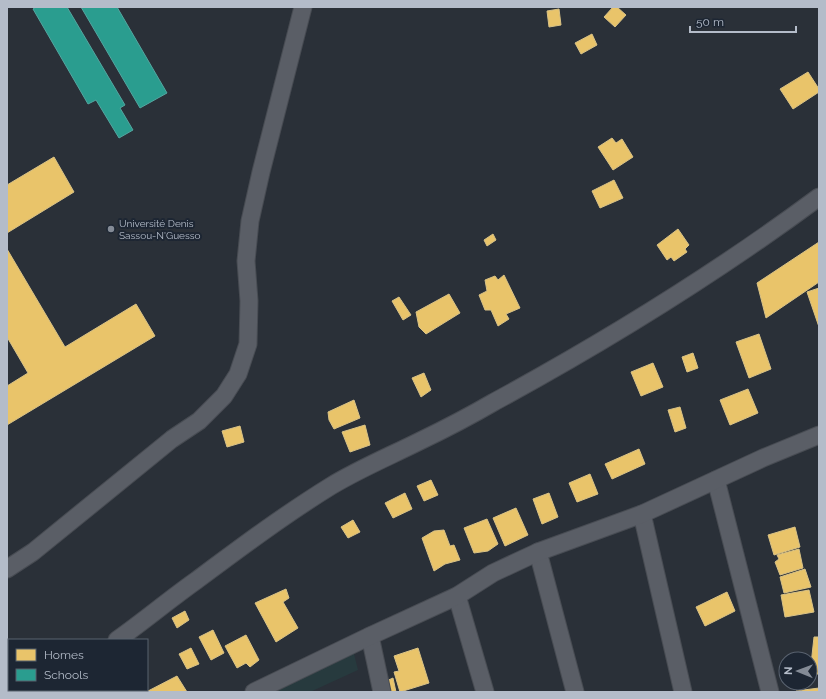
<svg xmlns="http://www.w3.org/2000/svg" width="826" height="699" viewBox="0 0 826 699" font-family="Raleway,sans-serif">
<rect width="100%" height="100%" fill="#2a3038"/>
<!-- green -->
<polygon fill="#273a3e" points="353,650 358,670 310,692 268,692"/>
<!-- homes -->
<g fill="#e9c46a" stroke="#d9c286">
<polygon points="613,7 617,7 626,15 615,27 604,17"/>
<polygon points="559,9 561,25 549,27 547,11"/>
<polygon points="592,34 597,45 581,54 575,43"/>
<polygon points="808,72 819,89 819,92 793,109 780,89"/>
<polygon points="612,138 616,143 622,139 633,157 613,170 598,147"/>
<polygon points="54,157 74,192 7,233 7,185"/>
<polygon points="614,180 623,198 600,208 592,191"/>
<polygon points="678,229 689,245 685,249 687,252 674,261 671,257 667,260 657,245"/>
<polygon points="493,234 496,240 487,246 484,240"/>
<polygon points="819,242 819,282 766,318 757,283"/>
<polygon points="7,249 65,347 136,304 155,336 7,425 7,386 28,373 7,337"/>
<polygon points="504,275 520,308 506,314 509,319 498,326 491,310 485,310 479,295 487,291 485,280 495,276 498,280"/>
<polygon points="819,288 819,327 807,292"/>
<polygon points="449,294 460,313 426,334 419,327 416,312"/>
<polygon points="399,297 411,315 403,320 392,301"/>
<polygon points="759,334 771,369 749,378 736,342"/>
<polygon points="693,353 698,368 687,372 682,357"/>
<polygon points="653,363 663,387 641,396 631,372"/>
<polygon points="424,373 431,390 421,397 412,378"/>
<polygon points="748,389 758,413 730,425 720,400"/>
<polygon points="354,400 360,418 334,429 329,420 328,412"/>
<polygon points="680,407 686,428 675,432 668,410"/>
<polygon points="365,425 370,445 350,452 342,432"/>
<polygon points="240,426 244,442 227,447 222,431"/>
<polygon points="639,449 645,464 612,479 605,464"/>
<polygon points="590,474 598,494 577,502 569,483"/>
<polygon points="431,480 438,495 424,501 417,486"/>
<polygon points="405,493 412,509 393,518 385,503"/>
<polygon points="549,493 558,517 542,524 533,499"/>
<polygon points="516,508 528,535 505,546 493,518"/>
<polygon points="487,519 498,544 488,551 474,553 464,528"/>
<polygon points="353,520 360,532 348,538 341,527"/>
<polygon points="795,527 800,547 774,555 768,535"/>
<polygon points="444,530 450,546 454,545 460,560 445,564 434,571 422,538 434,531"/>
<polygon points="799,549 803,568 780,575 775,562 779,559 777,555"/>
<polygon points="805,569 811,587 784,593 780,577"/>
<polygon points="286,589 289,598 283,602 298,628 276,642 255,603"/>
<polygon points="809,590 814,612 785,617 781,595"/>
<polygon points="727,592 735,611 705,626 696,607"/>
<polygon points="185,611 189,620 177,628 172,618"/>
<polygon points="213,630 224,653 211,660 199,637"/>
<polygon points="246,635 259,660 250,667 246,663 237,668 225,646"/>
<polygon points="814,637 819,637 819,674 810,674"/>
<polygon points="191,648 199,664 187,669 179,654"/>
<polygon points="418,648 429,683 400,692 394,672 399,671 394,656"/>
<polygon points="177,676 187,692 149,692 148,691"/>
<polygon points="393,678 396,692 386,692 384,682"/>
<polygon points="819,688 819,692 796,692 796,691"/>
</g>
<!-- schools -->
<g fill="#2a9d8f" stroke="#53a6a0">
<polygon points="36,7 67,7 125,105 120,108 133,130 119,138 96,100 88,104 33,9"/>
<polygon points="81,7 117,7 167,93 140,108"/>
</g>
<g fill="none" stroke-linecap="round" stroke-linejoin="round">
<defs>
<g id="minor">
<polyline points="716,480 770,692"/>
<polyline points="642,514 683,692"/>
<polyline points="538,552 575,692"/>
<polyline points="7,569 33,552 172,439 199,421 224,396 238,374 248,344 249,301 246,261 250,221 261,172 303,7"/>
<polyline points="457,596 485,692"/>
<polyline points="370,636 382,692"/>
<path d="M117 640C144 621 170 599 197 580 240 548 284 515 331 486 359 469 390 456 420 441 445 429 470 416 494 402 608 340 715 274 819 197"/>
<polyline points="42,692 45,690"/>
<polyline points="254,692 370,636 457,596 493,573 538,552 642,514 763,458 819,435"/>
</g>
</defs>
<!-- minor casing -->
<use href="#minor" stroke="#484c53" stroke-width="19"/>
<!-- minor -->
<use href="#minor" stroke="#5a5e66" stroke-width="17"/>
</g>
<!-- markers -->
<circle fill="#848b96" stroke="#1d2633" stroke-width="1.5" cx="111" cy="229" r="4"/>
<g text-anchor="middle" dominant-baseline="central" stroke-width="4" stroke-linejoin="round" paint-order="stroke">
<!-- poi labels -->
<g font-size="10" fill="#b4bcc9" stroke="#1d2633" text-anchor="start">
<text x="119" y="223">Université Denis<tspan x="119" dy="12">Sassou-N'Guesso</tspan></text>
</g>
</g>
<!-- border -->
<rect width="826" height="699" fill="none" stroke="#b4bcc9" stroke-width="16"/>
<!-- legend -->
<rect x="8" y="639" width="140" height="52" fill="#1d2633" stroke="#59626f"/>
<rect x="16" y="649" width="20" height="12" fill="#e9c46a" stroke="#59626f"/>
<text x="44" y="659" font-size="12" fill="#b4bcc9">Homes</text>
<rect x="16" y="669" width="20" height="12" fill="#2a9d8f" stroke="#59626f"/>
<text x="44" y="679" font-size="12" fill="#b4bcc9">Schools</text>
<!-- north arrow -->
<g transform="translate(798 671) rotate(271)"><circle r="19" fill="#1d2633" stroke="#59626f"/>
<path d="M0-3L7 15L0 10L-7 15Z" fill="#848b96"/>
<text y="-6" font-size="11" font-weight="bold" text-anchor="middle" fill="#b4bcc9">N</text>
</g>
<!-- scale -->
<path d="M690 26v6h106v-6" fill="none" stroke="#b4bcc9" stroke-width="2"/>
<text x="696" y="26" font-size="12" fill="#b4bcc9" stroke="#1d2633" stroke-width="3" paint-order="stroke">50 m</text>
</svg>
